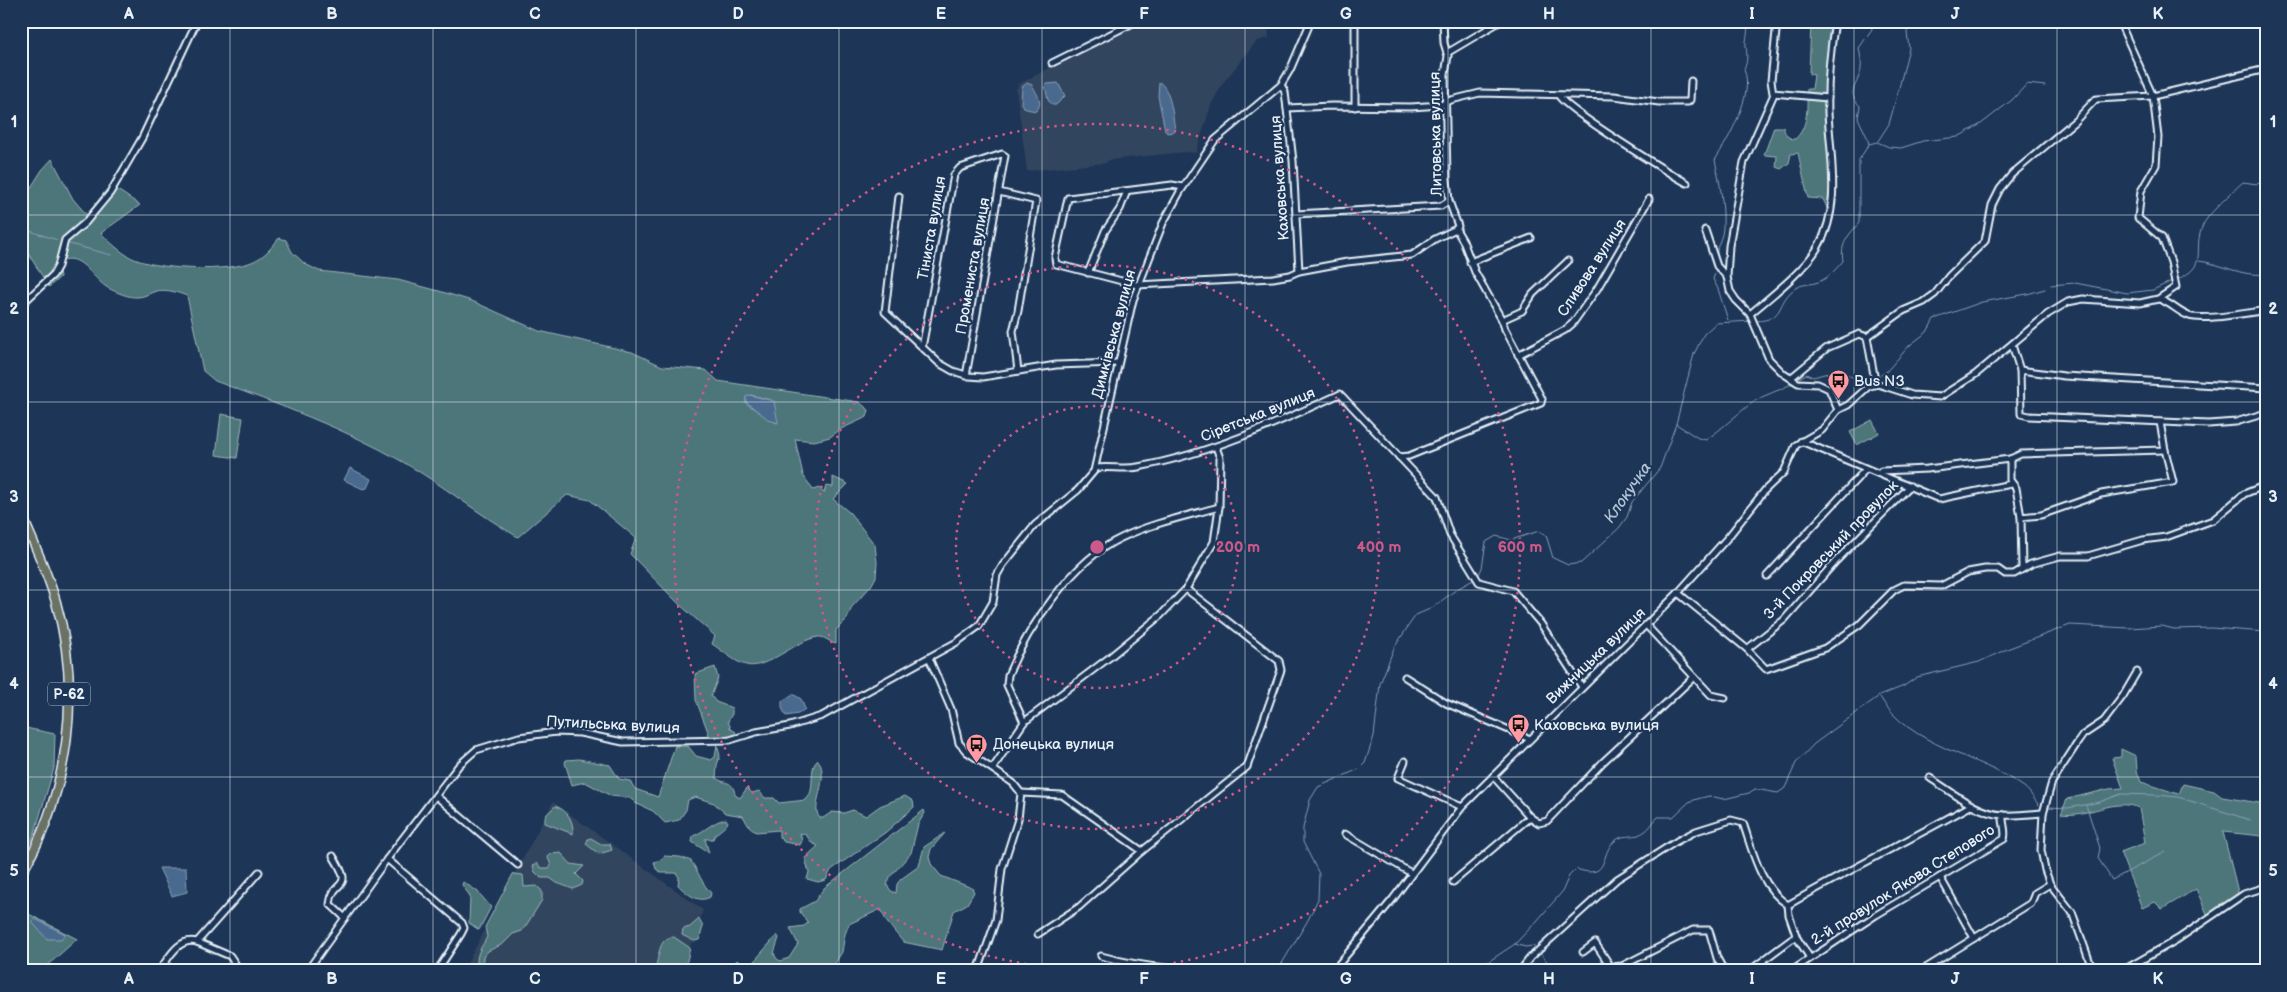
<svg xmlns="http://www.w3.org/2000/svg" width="2287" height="992" viewBox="0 0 2287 992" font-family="'Balsamiq Sans',sans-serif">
<rect width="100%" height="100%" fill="#1d3557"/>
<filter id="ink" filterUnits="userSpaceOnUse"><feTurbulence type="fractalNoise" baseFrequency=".02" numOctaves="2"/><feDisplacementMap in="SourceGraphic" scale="10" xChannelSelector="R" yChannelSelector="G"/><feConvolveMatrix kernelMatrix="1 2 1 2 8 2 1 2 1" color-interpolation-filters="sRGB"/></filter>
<g filter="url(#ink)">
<!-- built -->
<g fill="#32445e">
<polygon points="1145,21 1267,21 1269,38 1257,41 1223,83 1211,105 1196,153 1185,152 1109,160 1106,163 1027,171 1016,89 1019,84 1092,46"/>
<polygon points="553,802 703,910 685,961 667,971 463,971"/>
</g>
<!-- green -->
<g fill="#4e767a" stroke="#9bb4b9" fill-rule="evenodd">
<path d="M1811 21H1835L1829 111 1835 181 1833 212H1829L1823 199 1808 198 1798 153 1791 154 1789 163 1781 169 1776 167 1777 156 1764 155 1774 127H1783C1785 133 1787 139 1795 139 1809 127 1807 106 1807 89H1812L1814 75 1809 74Z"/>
<path d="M52 159 73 199 87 215 110 185 140 205 101 233C110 242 119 251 130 257 154 270 229 273 254 261 265 256 272 247 279 238L286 240 292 252 305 264 319 271 398 280 439 291 472 301 539 331 632 352 662 366 706 370 718 381 859 402 869 410 867 417 841 429 830 437 814 441 795 439 803 475 813 490 819 488 824 493 826 486 833 487V477L848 484 833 499 850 513 875 545 877 562 876 577 871 586 852 607 847 619 836 630V644C830 643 825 636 818 637 796 640 765 671 746 665 734 662 722 650 712 644L715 636 678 603 630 554 636 538 590 500 567 495 518 537C478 514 443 485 403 462 346 429 277 404 215 381L203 371 187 296C176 292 168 289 156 291 150 293 144 297 138 297 129 298 116 292 108 288 92 279 78 247 58 264L60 277 49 287 21 242V203L42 170ZM751 395 771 400 776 423 746 403V397Z"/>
<polygon points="221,414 243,418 237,458 216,455"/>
<polygon points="1872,420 1879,433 1857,445 1850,432"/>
<polygon points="715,667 718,678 711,696 716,702 732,708 732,714 728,721 731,729 736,732 732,737 710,737 696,700 695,674"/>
<polygon points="21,727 55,734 54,768 35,832 21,862"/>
<path d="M717 744 720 756 717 765 716 778C725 785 733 779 735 795L740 798 747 788 752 793 759 791 765 798H774L779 803 806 800C817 790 807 768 818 760 831 778 809 807 820 818H823L832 812 844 813 853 810 866 816 880 806 905 796 913 801 914 807 886 832 831 870 826 880 818 882 807 879 809 872 805 858 818 846 812 843 806 835 800 833 802 841 800 845 784 842 779 837V830L756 832 748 825 743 816 725 813 714 803 695 797 688 800 686 810 679 820 665 823 653 811 635 803 630 798 611 796 585 782 572 785 565 763 566 760 579 759 610 765 619 779 630 781 635 789 658 797 675 746H688L696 756 711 760 715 757Z"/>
<path d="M2121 749 2136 756 2137 771 2141 782 2179 794 2183 784 2214 791 2222 797 2266 804 2263 836 2223 832 2239 896 2208 916 2196 889 2162 909 2155 902 2142 908 2120 852 2145 843 2139 808C2114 797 2088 818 2061 814L2067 799 2109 789 2123 788 2112 758 2121 757Z"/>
<path d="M555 806C568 810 574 822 573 834L545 823V816Z"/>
<polygon points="924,810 925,813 918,824 911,853 890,877 887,885 891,891 896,893 897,884 901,879 919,866 924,847 945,833 931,849 929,857 931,864 941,876 972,888 974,892 967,904 954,911 942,950 903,942 886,921 881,909 849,924 845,934 842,952 834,965 837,971 729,971 737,960 749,970 751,970 757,958 777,935 779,938 774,953 776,958 780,961 789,958 798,944 790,928 804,926 808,923 800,912 800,909 815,901 824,888"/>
<path d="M726 819 728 822C725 829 716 831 713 839H705L709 853 692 842 693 836C704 832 713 821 726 819Z"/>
<polygon points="591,838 601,844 610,844 612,850 599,854 586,844 588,839"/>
<polygon points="561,853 571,864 584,866 576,874 583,881 582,885 573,889 557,883 550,878 541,878 535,872 533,866 537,863 541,868 549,868 551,865 548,858 549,854"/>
<path d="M664 856 680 857 691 861C698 871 702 884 711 893L710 897C698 904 686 893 678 885L679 877 676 873H662L656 869 654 862 660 860Z"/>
<path d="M513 874 523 875 524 887 537 886 542 891V900L527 924 522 931 513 934 503 944 488 951 483 957V966L478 967C474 956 482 947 487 937L485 927Z"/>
<polygon points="463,882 477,891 491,907 479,930 469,923 470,896 462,885"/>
<polygon points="21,910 77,939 48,965 21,971"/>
<polygon points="699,919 703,927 699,940 694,941 682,935 683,929 690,927"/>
<path d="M674 937 690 948 687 961 679 971H654C660 958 657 937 674 937Z"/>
</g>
<!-- water -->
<g fill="#486a8e" stroke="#88a0b8">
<path d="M1159 82C1171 89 1173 117 1175 130L1173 132 1167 133 1165 130 1158 96Z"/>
<path d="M1027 83 1032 85C1037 94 1044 103 1036 111L1026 109 1021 104 1022 87Z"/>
<polygon points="1058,83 1065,96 1056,105 1052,105 1048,100 1045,86 1047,84"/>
<polygon points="749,395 774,401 778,423 769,420 746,402 746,397"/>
<polygon points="350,468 371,479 367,488 363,489 344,480"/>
<polygon points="793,694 801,699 805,709 798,714 786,716 782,708 782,701"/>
<polygon points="159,868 186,868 187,892 172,896"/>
<polygon points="35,919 65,934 61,939 47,939 32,922"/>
</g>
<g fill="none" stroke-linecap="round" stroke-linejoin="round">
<!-- stream -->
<g stroke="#88a0b8" stroke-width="1">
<polyline points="1878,141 1889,124 1899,88 1909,48 1907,33 1909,21"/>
<polyline points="1869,144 1877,142 1889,147 1901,148 1923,141 1958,137 1981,124 2012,100 2027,84 2045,86"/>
<polyline points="21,228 57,240"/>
<polyline points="66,243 111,255"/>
<path d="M2199 261C2224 264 2240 277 2266 274"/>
<path d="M1718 262C1714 244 1722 243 1723 228 1724 204 1720 183 1715 160 1728 140 1755 93 1744 70 1748 60 1747 56 1746 46 1745 38 1750 32 1746 21"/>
<polyline points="1717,268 1713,279 1718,289 1728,320"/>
<path d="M2176 280C2211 265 2191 251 2203 225 2207 215 2234 190 2243 182L2257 184 2266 181"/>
<polyline points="2051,285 2075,283 2127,293 2153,290 2172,281"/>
<path d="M1756 321C1785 320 1776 304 1793 290 1800 284 1806 285 1815 283 1827 280 1835 270 1843 261 1840 243 1848 236 1859 223V160L1869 144 1867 137 1858 118 1860 106C1845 92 1859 84 1861 69 1862 62 1860 54 1859 48L1872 29 1871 21"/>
<polyline points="1874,379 1886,372 1910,345 1927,332 1934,319 1982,302 2027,294 2045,289"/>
<polyline points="1796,380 1806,374 1813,377 1839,370 1852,377 1870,380"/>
<path d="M1676 424 1698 438 1706 440C1723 428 1737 414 1753 402 1765 394 1780 391 1793 383"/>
<polyline points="1478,576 1482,568 1486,542 1496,536 1511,540 1539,531 1546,535 1553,558 1568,565 1581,563 1619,528 1627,517 1632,502 1660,468 1676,424 1694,354 1704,334 1716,323 1752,321"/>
<path d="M1880 697C1908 746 1979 755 2024 787 2030 791 2034 800 2039 805"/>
<polyline points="2086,805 2100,848 2098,858 2112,880 2165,852"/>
<polyline points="2048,807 2068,808 2100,802 2121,794 2157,795 2178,797 2250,820"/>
<polyline points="1515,944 1525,947 1533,946 1537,949"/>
<polyline points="1540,953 1549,964 1562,971"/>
<polyline points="1280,971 1281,965 1308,920 1318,899 1319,874 1303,842 1303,828 1310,800 1318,787 1359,769 1365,763 1374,736 1380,684 1394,648 1409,625 1416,615 1432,608 1457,589 1475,579"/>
<path d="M1474 971 1515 944 1536 922 1562 892 1569 876 1576 869C1612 881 1598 853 1616 840 1622 835 1631 837 1638 835 1649 831 1651 824 1658 817H1673L1689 802 1697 799 1709 796 1724 799 1749 793 1755 789 1778 793 1785 788 1796 763 1814 744 1879 696 1904 686 1917 677 1979 662 2007 649 2070 625 2129 628 2162 626 2174 629 2211 628 2266 632"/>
<polyline points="1664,971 1666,970"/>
</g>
<defs>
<g id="minor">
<polyline points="1355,21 1355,107"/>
<polyline points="1777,21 1771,81 1773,93 1828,98"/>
<path d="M1835 21C1830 52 1827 82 1828 112 1830 157 1842 207 1818 247 1805 270 1770 297 1750 314L1769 359 1784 374 1798 383 1818 384 1829 389 1838 410"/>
<polyline points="1447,53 1501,21"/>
<polyline points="1052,63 1137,21"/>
<polyline points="1281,85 1285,92 1293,161 1299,271"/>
<path d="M1559 96C1567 110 1667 172 1687 183"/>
<polyline points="1287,108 1332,106 1411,107 1441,105 1451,100 1480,93 1614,96 1659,102 1688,102 1690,100 1691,81"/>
<polyline points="1183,187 1172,185 1068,198 1055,258 1056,264 1137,285 1273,278 1290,275 1299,271 1347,262 1412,255 1435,239 1456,229 1458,226 1449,201 1447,179 1445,74 1448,56 1444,43 1443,21"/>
<polyline points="999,192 1036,201 1018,311 1013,331 1018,371"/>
<polyline points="899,196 885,312 939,363 953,371 969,376 983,377 1056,365 1118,363"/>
<polyline points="1296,214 1441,206 1449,201"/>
<polyline points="1705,230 1717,266 1727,277"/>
<polyline points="1470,262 1531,238"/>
<polyline points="1088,273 1105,231 1120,209 1127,191"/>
<path d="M2159 299C2171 303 2178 312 2189 316 2204 321 2249 313 2266 310"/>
<polyline points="21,305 53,275 58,266 65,240 86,222 110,193 142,138 197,21"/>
<polyline points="1750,314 1736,300 1730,291 1727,277 1729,246 1744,162 1774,94"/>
<polyline points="1502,320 1522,311 1533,294 1568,261"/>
<polyline points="2012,345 2020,370 2064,376 2266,388"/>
<polyline points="922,348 954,175 960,168 1002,154 1005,156 1004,161 966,376"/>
<polyline points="1518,355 1565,330 1573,323 1597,289 1649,199"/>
<polyline points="2020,370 2021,414 2029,416 2208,424 2236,422 2266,413"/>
<polyline points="1792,377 1827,348 1859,334 1867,337"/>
<polyline points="1871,385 1874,375 1867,337 1903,311 1924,302 1935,294 1949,276 1985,241 1992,205 2000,189 2012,174 2075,121 2096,99 2153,96 2266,69"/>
<polyline points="1801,441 1939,499 2011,484"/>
<polyline points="1399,457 1409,456 1541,403 1542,399 1505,329 1502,320 1475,272 1463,241 1456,229"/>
<polyline points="2010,459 2010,480 2016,488 2021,517 2022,569"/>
<path d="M1096 468C1110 466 1124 470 1138 467 1209 454 1275 424 1340 394L1437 497 1450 535 1479 582 1513 591 1541 624 1582 687"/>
<polyline points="1880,473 1881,471 1927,469 2010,459 2021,454 2165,450 2160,422"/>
<polyline points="2021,517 2041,515 2101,494 2173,482 2165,450"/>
<polyline points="1767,576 1866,469"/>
<polyline points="1678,593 1747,649 1766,669 1825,648 1859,625 1894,590 1904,585 1941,586 1968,572 1985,569 1998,569 2005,574 2014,574 2031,564 2060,556 2088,556 2143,540 2166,537 2213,520 2244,494 2266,485"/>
<polyline points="1646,625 1711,695 1725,698"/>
<polyline points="1747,649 1784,620 1836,561 1910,486"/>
<polyline points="929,658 951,709 959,743 967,752 1013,783 1021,793 1018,819 1002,869 996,920 978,971"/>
<polyline points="1405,677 1446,703 1530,739"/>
<path d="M1024 722 1007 685 1008 675C1028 627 1073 560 1121 538 1152 523 1187 516 1219 507"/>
<polyline points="1405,761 1398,778 1462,807"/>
<polyline points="993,768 1024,722 1110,657 1161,615 1186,589 1214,542 1219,507 1220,458 1216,447"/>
<polyline points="1493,776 1530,817"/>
<path d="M1930 778C1952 792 1976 813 2003 815 2016 816 2030 814 2043 813"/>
<polyline points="1021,793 1062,795 1142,851"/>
<polyline points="436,796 518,865"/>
<polyline points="1345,834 1411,873"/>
<path d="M333 856C356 892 333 877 330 904L345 918"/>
<polyline points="387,859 462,923 464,928 461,934 437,971"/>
<polyline points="1940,877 1974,938"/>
<polyline points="1453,882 1530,817 1539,823 1547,821 1603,762 1694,677"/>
<polyline points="1038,934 1079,907 1142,851 1247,767 1281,670 1279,661 1186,589"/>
<polyline points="1797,938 1810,958"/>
<polyline points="197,942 230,956 240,971"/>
<polyline points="1583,952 1595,943 1611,967 1622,966 1693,930 1709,930 1717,958 1724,971"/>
<path d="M1101 956C1123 962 1144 966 1167 968 1178 969 1187 966 1198 971"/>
<path d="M1796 968 1876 915 2004 839C2007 832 2002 823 2003 815"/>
<path d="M159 971C169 958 178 937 197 942L259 872"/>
<polyline points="307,971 387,859 459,765 476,750 519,737 556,732 580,733 623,742 730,740 756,732 790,726 822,716 957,642 979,626 993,602 997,575 1003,565 1035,525 1078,490 1094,471 1133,300 1163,223 1180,192 1215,140 1281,85 1290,70 1311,21"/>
<polyline points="1333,971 1393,899 1462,807 1678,593 1729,536 1765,490 1784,472 1796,445 1822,430 1838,410 1848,405 1869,386 1878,384 1912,395 1940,397 1976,374 2048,314 2068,302 2083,299 2140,303 2158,299 2176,287 2171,262 2162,238 2138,218 2141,191 2156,165 2158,137 2153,96 2119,21"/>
<path d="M1526 971 1523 967 1530 958 1617 879 1677 841 1696 831 1731 820 1743 823C1753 852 1760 887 1788 905"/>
<path d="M1749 971 1792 939 1797 938 1789 915 1788 905C1849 870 1911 839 1972 805"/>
<polyline points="1921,971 2031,903 2035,893 2050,884"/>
<polyline points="2093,971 2072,912 2050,884 2045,870 2041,850 2043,813 2052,782 2078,742 2083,735 2104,721 2123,696 2137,672"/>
<polyline points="2122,971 2178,939 2244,894 2266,887"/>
</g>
<path id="primary" d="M21 513C33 542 47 571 56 602 82 693 69 793 21 874"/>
</defs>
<!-- minor casing -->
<use href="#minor" stroke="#e8f1f8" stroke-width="9"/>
<!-- primary casing -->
<use href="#primary" stroke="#e8f1f8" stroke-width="11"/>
<!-- minor -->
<use href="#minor" stroke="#1d3557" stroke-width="5"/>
<!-- primary -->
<use href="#primary" stroke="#6b7165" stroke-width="8"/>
</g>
</g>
<!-- grid -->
<path fill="none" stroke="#e8f1f8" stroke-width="1" stroke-opacity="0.55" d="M230 21V971M433 21V971M636 21V971M839 21V971M1042 21V971M1245 21V971M1448 21V971M1651 21V971M1854 21V971M2057 21V971M21 215H2266M21 402H2266M21 590H2266M21 777H2266"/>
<!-- distance rings -->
<g fill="none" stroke="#cd598a" stroke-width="2.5" stroke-dasharray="2.5 5">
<circle cx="1097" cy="547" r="141"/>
<circle cx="1097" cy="547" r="282"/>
<circle cx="1097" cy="547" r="423"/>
</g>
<!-- icons -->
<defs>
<symbol id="bus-pin" viewBox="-11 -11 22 30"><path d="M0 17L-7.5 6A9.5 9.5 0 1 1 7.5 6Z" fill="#ff9aa2" stroke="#1d3557"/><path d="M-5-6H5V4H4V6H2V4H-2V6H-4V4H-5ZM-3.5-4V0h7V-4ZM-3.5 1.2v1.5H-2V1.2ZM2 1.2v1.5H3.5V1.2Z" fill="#111"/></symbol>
</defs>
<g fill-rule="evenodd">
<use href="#bus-pin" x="1826" y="368" width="25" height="34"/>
<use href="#bus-pin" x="1506" y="712" width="25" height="34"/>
<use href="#bus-pin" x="964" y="732" width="25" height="34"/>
</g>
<g text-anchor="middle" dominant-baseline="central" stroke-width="4.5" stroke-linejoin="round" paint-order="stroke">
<!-- shield labels -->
<rect fill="#1d3557" stroke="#abb9c8" stroke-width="1" x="48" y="682.5" width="42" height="23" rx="4"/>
<g font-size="14" font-weight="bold" fill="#e8f1f8">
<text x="69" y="694">Р-62</text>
</g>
<!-- street labels -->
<g font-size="15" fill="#e8f1f8" stroke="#1d3557">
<text transform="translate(1436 134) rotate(-91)">Литовська вулиця</text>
<text transform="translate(1280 178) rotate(-94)">Каховська вулиця</text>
<text transform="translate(932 228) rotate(-80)">Тіниста вулиця</text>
<text transform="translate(973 266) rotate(-80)">Промениста вулиця</text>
<text transform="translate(1592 268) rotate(-57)">Сливова вулиця</text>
<text transform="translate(1114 334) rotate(-75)">Димківська вулиця</text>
<text transform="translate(1258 415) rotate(-22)">Сіретська вулиця</text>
<text transform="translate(1831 550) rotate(-46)">3-й Покровський провулок</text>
<text transform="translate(1596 656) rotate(-44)">Вижницька вулиця</text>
<text transform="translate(613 725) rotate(3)">Путильська вулиця</text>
<text transform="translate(1903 885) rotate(-32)">2-й провулок Якова Степового</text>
</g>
<!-- poi labels -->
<g font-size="15" fill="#e8f1f8" stroke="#1d3557" text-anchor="start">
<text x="1854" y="381">Bus N3</text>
<text x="1534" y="725">Каховська вулиця</text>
<text x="993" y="744">Донецька вулиця</text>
</g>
<!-- water labels -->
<g font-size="16" font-style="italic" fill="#b0c2d3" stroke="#1d3557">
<text transform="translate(1628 493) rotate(-55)">Клокучка</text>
</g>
</g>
<circle cx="1097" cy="547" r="8" fill="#cd598a" stroke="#1d3557" stroke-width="2.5"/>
<g font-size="15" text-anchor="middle" font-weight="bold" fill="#cd598a" stroke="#1d3557" stroke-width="4.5" stroke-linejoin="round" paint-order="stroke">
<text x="1238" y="552">200 m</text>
<text x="1379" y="552">400 m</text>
<text x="1520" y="552">600 m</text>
</g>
<!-- margin -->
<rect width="2287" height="992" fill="none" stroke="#1d3557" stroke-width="55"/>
<rect x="28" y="28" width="2232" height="936" fill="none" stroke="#e8f1f8" stroke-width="2"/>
<g font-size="16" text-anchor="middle" font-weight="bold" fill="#e8f1f8">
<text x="129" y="19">A</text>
<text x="332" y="19">B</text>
<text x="535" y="19">C</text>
<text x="738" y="19">D</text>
<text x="941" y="19">E</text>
<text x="1144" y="19">F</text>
<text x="1346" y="19">G</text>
<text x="1549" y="19">H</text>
<text x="1752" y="19">I</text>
<text x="1955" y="19">J</text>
<text x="2158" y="19">K</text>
<text x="14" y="127">1</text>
<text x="2273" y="127">1</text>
<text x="14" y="314">2</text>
<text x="2273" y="314">2</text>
<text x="14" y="502">3</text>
<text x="2273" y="502">3</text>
<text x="14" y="689">4</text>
<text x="2273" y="689">4</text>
<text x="14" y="876">5</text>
<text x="2273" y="876">5</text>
<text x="129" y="984">A</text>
<text x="332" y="984">B</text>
<text x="535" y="984">C</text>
<text x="738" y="984">D</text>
<text x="941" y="984">E</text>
<text x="1144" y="984">F</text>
<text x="1346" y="984">G</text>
<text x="1549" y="984">H</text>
<text x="1752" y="984">I</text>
<text x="1955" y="984">J</text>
<text x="2158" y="984">K</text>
</g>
</svg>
